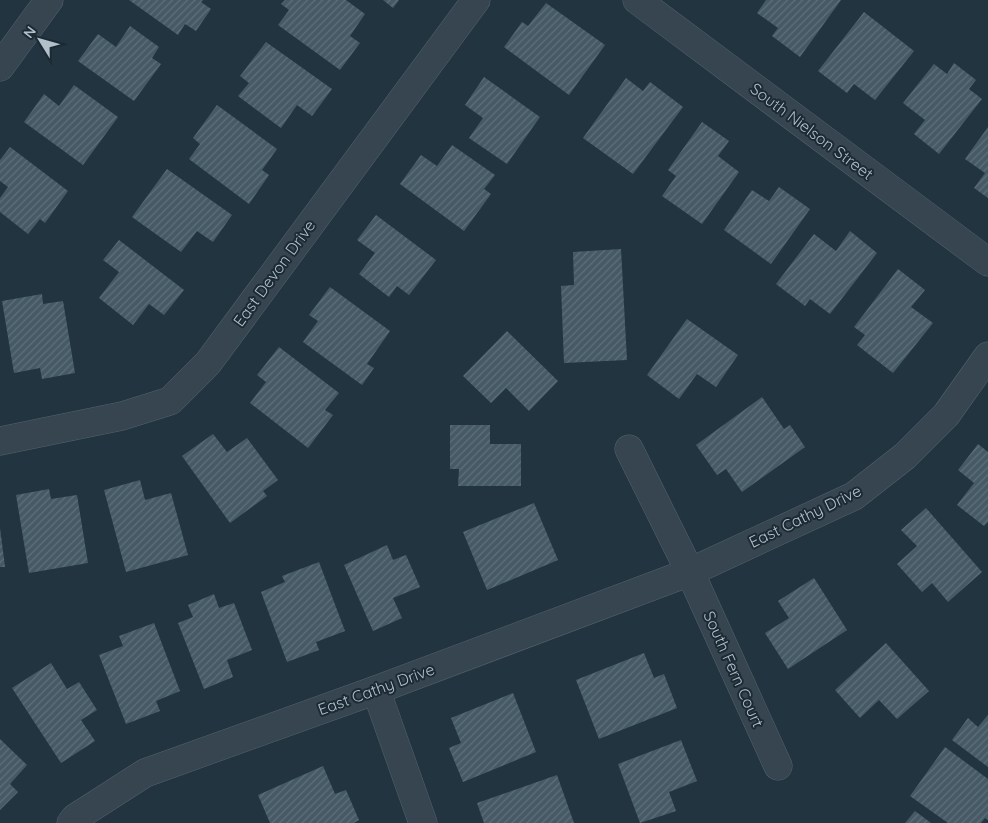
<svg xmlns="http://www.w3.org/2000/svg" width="988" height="823" viewBox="0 0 988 823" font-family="Quicksand,sans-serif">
<defs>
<pattern id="building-hatch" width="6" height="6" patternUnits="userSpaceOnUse" patternTransform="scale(1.25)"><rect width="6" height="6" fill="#465a65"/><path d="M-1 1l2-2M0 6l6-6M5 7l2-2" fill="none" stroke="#5e707a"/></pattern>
</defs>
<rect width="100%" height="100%" fill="#22343f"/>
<!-- building -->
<g fill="url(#building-hatch)">
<polygon points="129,0 203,0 201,2 211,9 196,31 185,24 178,35"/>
<polygon points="285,0 346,0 365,14 350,36 360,43 340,70 278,25 289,10 281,4"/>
<polygon points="383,0 399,0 393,8"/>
<polygon points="766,0 841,0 800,57 772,36 778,28 757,13"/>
<polygon points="546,3 605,45 569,95 504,47 522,22 528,26"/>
<polygon points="864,12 914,51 875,100 854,84 847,93 818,71"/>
<polygon points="130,26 159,47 152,58 161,64 134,101 78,61 98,34 116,47"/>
<polygon points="266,42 332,89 312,116 297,105 281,128 238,96 249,83 240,76"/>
<polygon points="954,63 976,80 969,89 982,99 939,154 914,134 925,120 903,103 934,64 947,74"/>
<polygon points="484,77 540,117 507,164 469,138 483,118 465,105"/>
<polygon points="626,78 643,91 650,82 683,107 633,174 583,138"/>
<polygon points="74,85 118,117 83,165 24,122 44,94 59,106"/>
<polygon points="217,105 277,149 262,170 269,175 249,204 189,159 200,144 193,138"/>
<polygon points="702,122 729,141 718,156 739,172 702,224 662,196 676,176 668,170"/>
<polygon points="988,127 988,198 974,188 985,173 965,159"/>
<polygon points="452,145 495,175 484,189 491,194 464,231 400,184 421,155 437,166"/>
<polygon points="10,147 68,191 45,223 40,219 28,234 0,212 0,198 8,187 0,181 0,160"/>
<polygon points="167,169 232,215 213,242 197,231 181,252 132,217"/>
<polygon points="779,187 810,209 771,264 724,230 752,190 769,201"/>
<polygon points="376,215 436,260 409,295 397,286 389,297 359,274 375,253 357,240"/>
<polygon points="850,231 877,253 830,314 810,299 805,306 776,284 814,234 836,251"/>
<polygon points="119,240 184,290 164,315 149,304 133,325 99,298 119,272 103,260"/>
<polygon points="621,249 627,360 564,363 561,286 574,285 573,252"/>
<polygon points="898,269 925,290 911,307 933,323 893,373 857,345 865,335 854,327"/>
<polygon points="330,287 390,331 367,364 374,368 362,385 303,342 318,321 309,315"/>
<polygon points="42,294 43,304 63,301 75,373 42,379 40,368 14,373 2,301"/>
<polygon points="687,319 738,355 716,387 697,374 679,399 647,375"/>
<polygon points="507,331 558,381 529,411 506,388 491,403 463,376"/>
<polygon points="279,347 339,393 325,410 333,415 308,448 250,403 266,382 257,375"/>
<polygon points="762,397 784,429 790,425 805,447 742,492 726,469 717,475 696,445"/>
<polygon points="450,425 490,425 490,444 521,444 521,486 458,486 459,469 450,469"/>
<polygon points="213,434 227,452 247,438 278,480 263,491 267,496 230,523 182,456"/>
<polygon points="978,444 988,452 988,522 984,526 957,505 974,483 958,470"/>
<polygon points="140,480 145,500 171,493 188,555 126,572 104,490"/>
<polygon points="49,489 51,499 77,495 88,563 29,573 16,495"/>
<polygon points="534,503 558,560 487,590 463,532"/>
<polygon points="926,508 982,572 948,602 932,583 922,592 897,564 917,546 901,530"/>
<polygon points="0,528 5,567 0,567"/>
<polygon points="387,545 393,560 406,555 420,587 393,598 402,618 373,631 344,565"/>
<polygon points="319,562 345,631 316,642 319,650 287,662 261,592 285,582 282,576"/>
<polygon points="814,578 847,630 788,669 765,633 789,618 778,601"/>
<polygon points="214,594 219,608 234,603 252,650 227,660 233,677 204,689 178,623 193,617 188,605"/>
<polygon points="154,623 180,691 156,701 160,711 126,724 99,655 123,646 119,636"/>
<polygon points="886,643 929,691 897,719 879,700 860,718 835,690"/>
<polygon points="644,653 654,678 664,674 677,708 599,739 576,680"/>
<polygon points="51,663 67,689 79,682 97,710 81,720 95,741 61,763 12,688"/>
<polygon points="513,693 536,752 463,782 449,748 461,743 451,718"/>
<polygon points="988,715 988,767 952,740 968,718 978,727"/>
<polygon points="0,739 27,765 10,784 18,792 0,810"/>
<polygon points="681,740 697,781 669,792 676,811 640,823 618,764"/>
<polygon points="945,747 988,779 988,820 985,818 981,823 948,823 910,796"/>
<polygon points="323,766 335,794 346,790 359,820 354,823 270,823 258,795"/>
<polygon points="557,775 574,823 484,823 477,803"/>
<polygon points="915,811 931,823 905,823"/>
</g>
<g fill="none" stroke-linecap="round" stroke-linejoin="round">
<defs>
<g id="street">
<polyline points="637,0 988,262"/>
<polyline points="0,67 49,0"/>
<polyline points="0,441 122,416 170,401 208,363 476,0"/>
<polyline points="629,449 690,572 778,766"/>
<polyline points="376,690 423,823"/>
<polyline points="71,823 75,818 145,773 376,690 690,572 854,496 905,456 946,415 988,356"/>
</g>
</defs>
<!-- street casing -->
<use href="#street" stroke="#54636d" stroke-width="29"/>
<!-- street -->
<use href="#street" stroke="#36454f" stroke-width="28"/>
</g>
<g text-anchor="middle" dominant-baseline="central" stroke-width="4" stroke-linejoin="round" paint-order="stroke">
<!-- street labels -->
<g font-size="16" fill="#b2c0ca" stroke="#1b2a34">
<text transform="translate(812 131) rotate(37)">South Nielson Street</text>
<text transform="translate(274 273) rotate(-54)">East Devon Drive</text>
<text transform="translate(805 516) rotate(-26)">East Cathy Drive</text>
<text transform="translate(734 669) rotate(66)">South Fern Court</text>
<text transform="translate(376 689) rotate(-20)">East Cathy Drive</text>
</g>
</g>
<!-- north arrow -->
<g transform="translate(40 40) rotate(307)" stroke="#1b2a34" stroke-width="4" paint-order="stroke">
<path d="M0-4L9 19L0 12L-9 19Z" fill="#b2c0ca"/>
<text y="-8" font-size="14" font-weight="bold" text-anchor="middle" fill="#b2c0ca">N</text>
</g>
</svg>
